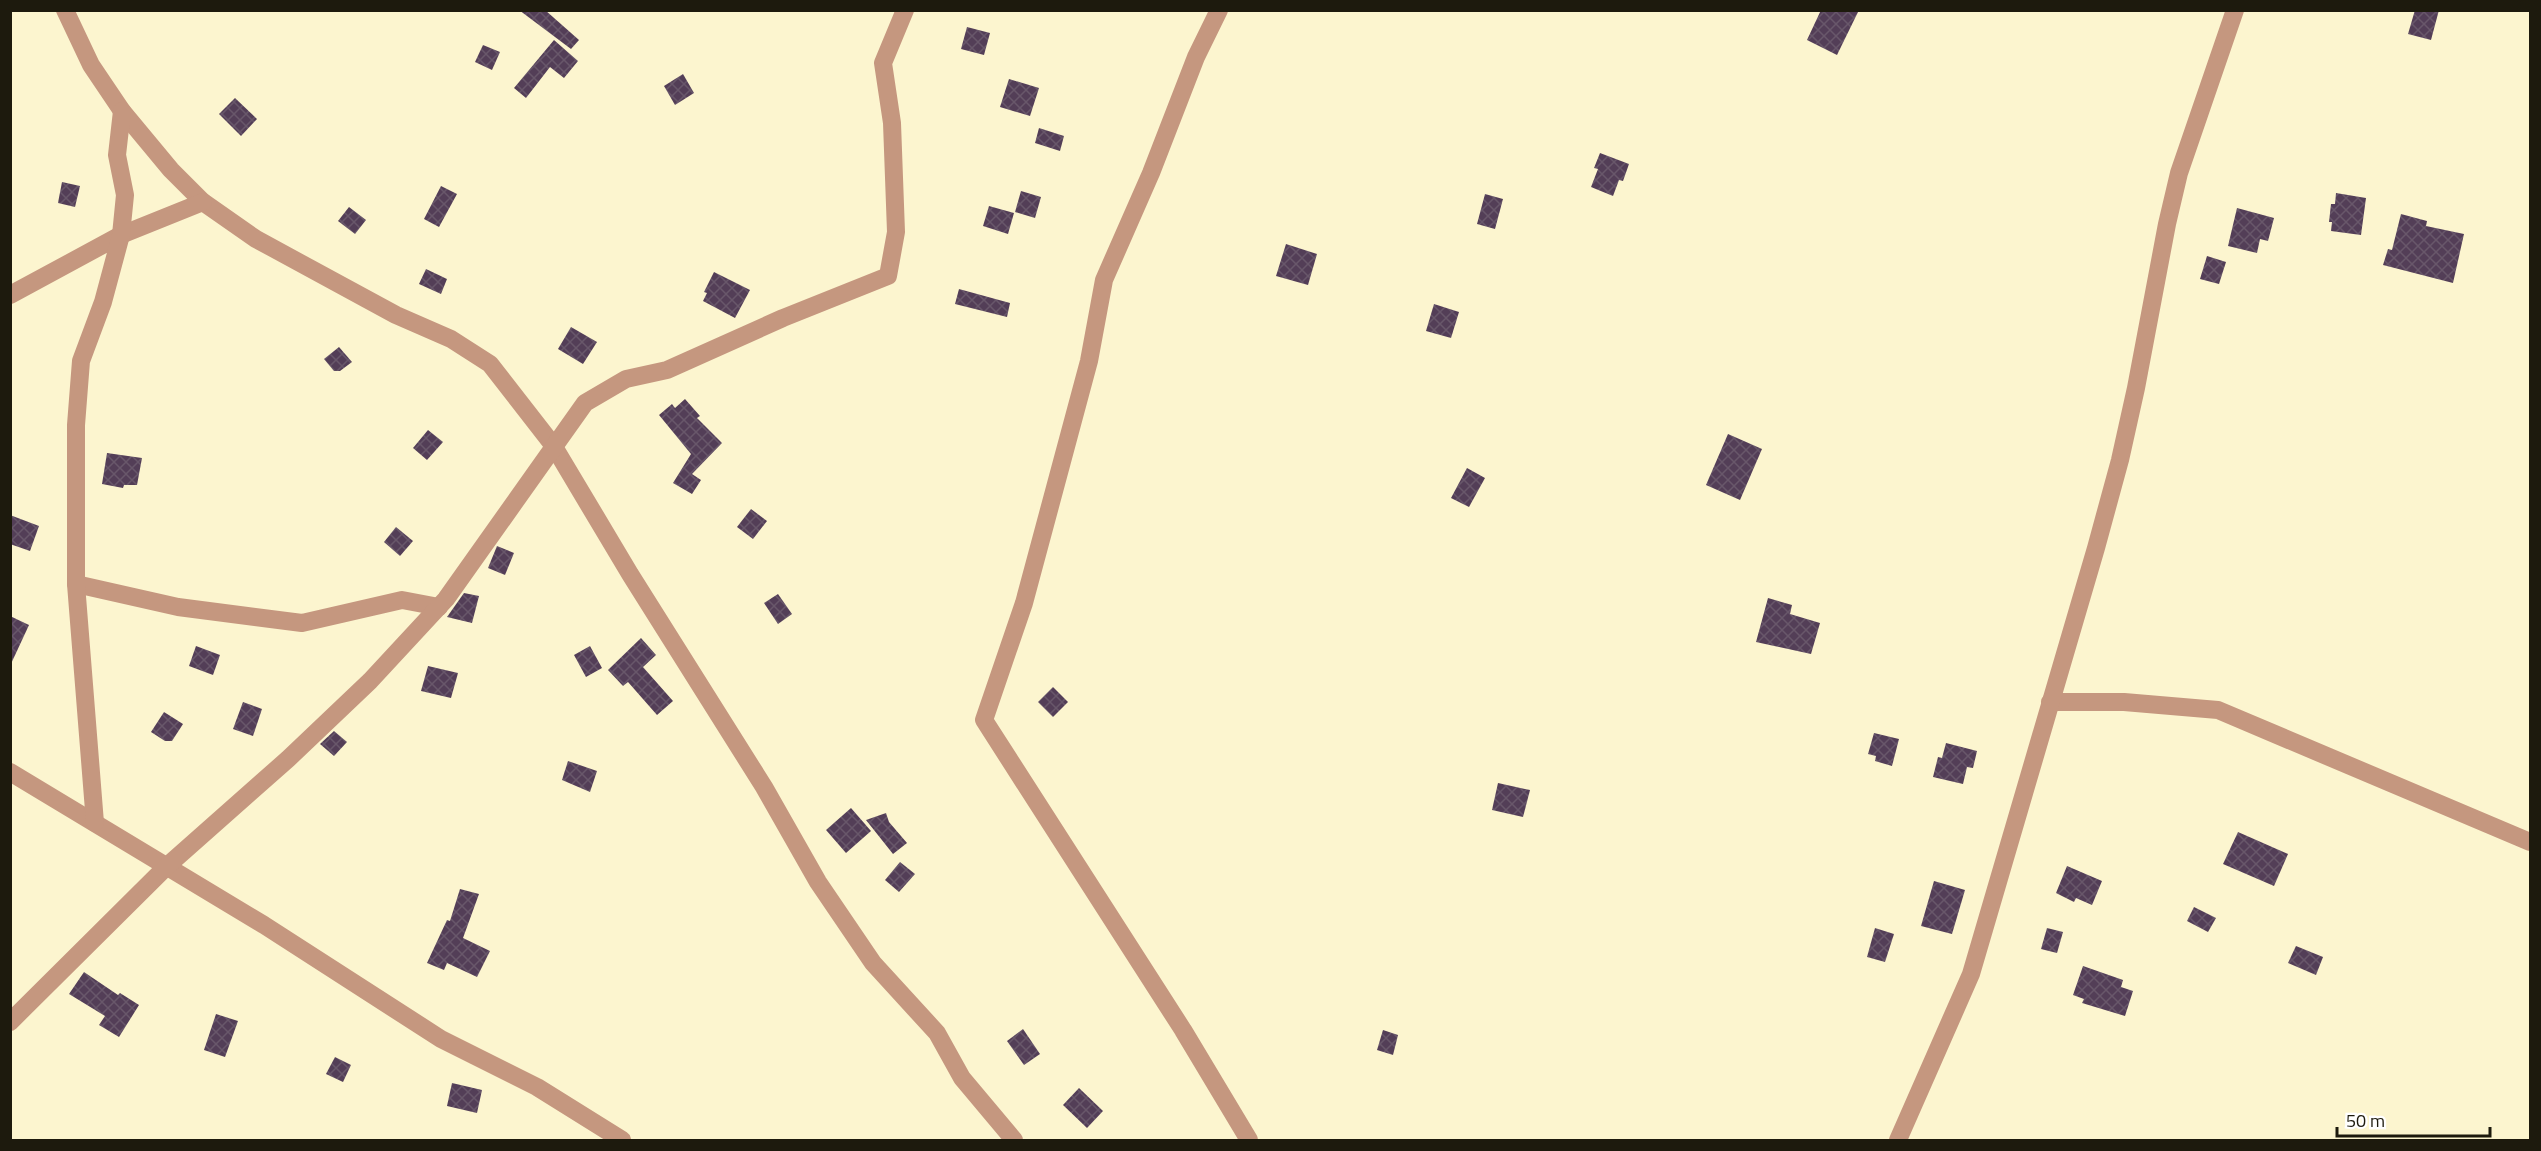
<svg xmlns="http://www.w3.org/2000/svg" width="2541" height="1151" viewBox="0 0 2541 1151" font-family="'Titillium Web',sans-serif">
<defs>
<pattern id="building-cross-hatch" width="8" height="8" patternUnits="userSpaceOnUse" patternTransform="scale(1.5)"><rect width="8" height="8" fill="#533e57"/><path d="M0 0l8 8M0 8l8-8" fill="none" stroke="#68576a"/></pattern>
</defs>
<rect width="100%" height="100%" fill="#fcf5cf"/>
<!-- building -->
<g fill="url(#building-cross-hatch)">
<polygon points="519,10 545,10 579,40 571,49"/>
<polygon points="1821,10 1859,10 1837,55 1807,40"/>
<polygon points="2415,10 2439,10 2431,40 2408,34"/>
<polygon points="967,27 990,33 984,55 961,49"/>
<polygon points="554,40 578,61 564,78 550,67 526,98 514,88"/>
<polygon points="483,45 500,52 492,70 475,62"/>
<polygon points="683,74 694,93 675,105 664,86"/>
<polygon points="1009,79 1039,88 1030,116 1000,107"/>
<polygon points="235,98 257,119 241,136 219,114"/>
<polygon points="1039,128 1064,136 1060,151 1035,143"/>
<polygon points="1600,153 1629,164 1623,181 1619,180 1613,196 1591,187 1598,169 1594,168"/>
<polygon points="62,182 80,186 75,207 58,203"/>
<polygon points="441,186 457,194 439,227 424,219"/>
<polygon points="1021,191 1041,197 1035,218 1015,212"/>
<polygon points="2336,193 2366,198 2361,235 2331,231 2332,222 2329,222 2331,204 2335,204"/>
<polygon points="1485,194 1503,199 1495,229 1477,224"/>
<polygon points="989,206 1014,213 1008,234 983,226"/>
<polygon points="349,207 366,220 355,234 338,221"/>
<polygon points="2237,208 2274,218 2268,241 2260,239 2257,253 2228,246"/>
<polygon points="2401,214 2427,221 2426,226 2464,234 2453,283 2383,265 2388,249 2392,250"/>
<polygon points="1286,244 1317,254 1308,285 1276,276"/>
<polygon points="2207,256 2226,262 2219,284 2200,279"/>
<polygon points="426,269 447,279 441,294 419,284"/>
<polygon points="714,272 750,290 735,318 703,301 707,293 704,292"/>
<polygon points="959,289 1010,303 1007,317 955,304"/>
<polygon points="1434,304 1459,312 1451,338 1426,331"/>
<polygon points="571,327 597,342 583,364 558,349"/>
<polygon points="339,347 352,362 340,371 334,371 324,359"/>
<polygon points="685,399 700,416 697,418 722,443 692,474 701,480 692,494 673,483 691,454 659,415 672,404 675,408"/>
<polygon points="428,430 443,442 427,460 413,448"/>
<polygon points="1728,434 1762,449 1740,500 1706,485"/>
<polygon points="107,453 142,458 137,485 124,485 123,488 102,484"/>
<polygon points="1467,468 1485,478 1469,507 1451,498"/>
<polygon points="751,509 767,521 753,539 737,527"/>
<polygon points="10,515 39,526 30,551 10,544"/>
<polygon points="396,527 413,541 400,556 384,542"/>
<polygon points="497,546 514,553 505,575 488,568"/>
<polygon points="464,593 479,596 472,623 447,617"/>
<polygon points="778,594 792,614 778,624 764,603"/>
<polygon points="1768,598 1792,605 1790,614 1820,623 1811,654 1756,642"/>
<polygon points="10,616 29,625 10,666"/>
<polygon points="641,638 656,655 643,667 673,701 657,715 628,682 623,686 608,670"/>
<polygon points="196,646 220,655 213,675 189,666"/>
<polygon points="590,646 602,668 586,677 574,655"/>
<polygon points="428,666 458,673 451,698 421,691"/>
<polygon points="1053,687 1068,702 1053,717 1038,702"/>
<polygon points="243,702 262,709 253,736 233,729"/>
<polygon points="164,712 183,724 172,741 165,741 151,732"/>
<polygon points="334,731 347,742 334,756 320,744"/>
<polygon points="1874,733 1899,739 1892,766 1875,761 1876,756 1868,754"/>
<polygon points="1946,743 1977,751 1973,768 1967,767 1963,784 1933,777 1938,757 1942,758"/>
<polygon points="568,761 597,771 590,792 562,780"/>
<polygon points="1498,783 1530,790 1523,817 1492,810"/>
<polygon points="851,808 871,831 846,853 826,830"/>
<polygon points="886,813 889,822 907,843 893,854 866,820"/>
<polygon points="2238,832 2288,854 2274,886 2223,864"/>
<polygon points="900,862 915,874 899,892 885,880"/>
<polygon points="2067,866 2102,881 2092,905 2076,898 2074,902 2056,893"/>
<polygon points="1934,881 1965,890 1952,934 1921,926"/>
<polygon points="460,889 479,894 463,938 490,951 477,977 447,963 444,970 427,963 447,920 450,921"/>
<polygon points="2194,907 2216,918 2208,932 2187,921"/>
<polygon points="1875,928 1894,934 1885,962 1867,957"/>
<polygon points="2047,928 2063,932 2057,953 2041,949"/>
<polygon points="2296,946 2323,957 2316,975 2288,963"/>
<polygon points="2083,966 2123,980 2121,987 2133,991 2125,1016 2082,1003 2084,999 2073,995"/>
<polygon points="84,972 118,995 120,993 139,1005 119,1037 99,1025 105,1016 69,994"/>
<polygon points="216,1014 238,1021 225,1057 204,1050"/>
<polygon points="1023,1029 1040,1054 1024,1065 1007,1041"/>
<polygon points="1383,1030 1398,1035 1393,1055 1377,1050"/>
<polygon points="335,1057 351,1065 343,1082 326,1074"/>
<polygon points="452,1083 482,1090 477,1113 447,1106"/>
<polygon points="1079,1088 1103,1111 1087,1128 1063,1105"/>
</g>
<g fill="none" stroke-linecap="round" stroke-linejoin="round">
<!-- minor -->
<g stroke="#c5977f" stroke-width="18">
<polyline points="65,10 91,65 122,111 171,170 203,202 256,239 396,315 451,339 490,364 553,445 630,574 764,787 818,882 873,963 937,1033 962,1078 1014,1140"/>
<polyline points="1219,10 1196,57 1151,173 1104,280 1089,361 1024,603 984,720 1183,1030 1249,1140"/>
<polyline points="10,295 121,235 203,202"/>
<polyline points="76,584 178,607 302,623 402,600 439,607"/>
<polyline points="2050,702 2124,702 2218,710 2530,842"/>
<polyline points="10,772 264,925 441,1039 537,1087 622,1140"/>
<polyline points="95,823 76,584 76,425 81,361 103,302 121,235 125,195 117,155 122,111"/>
<polyline points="10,1022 166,867 288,759 370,681 446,599 585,403 626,379 667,370 783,318 888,276 896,232 892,123 883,63 905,10"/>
<polyline points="1898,1140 1971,974 2096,548 2120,460 2136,388 2167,224 2179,173 2235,10"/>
</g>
</g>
<!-- border -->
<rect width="2541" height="1151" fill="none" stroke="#1d1a0d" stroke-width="24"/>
<!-- scale -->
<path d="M2337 1127v9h153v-9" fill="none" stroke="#1d1a0d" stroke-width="3"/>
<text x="2346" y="1127" font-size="18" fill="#1d1a0d" stroke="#ffffff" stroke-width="4.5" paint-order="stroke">50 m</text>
</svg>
